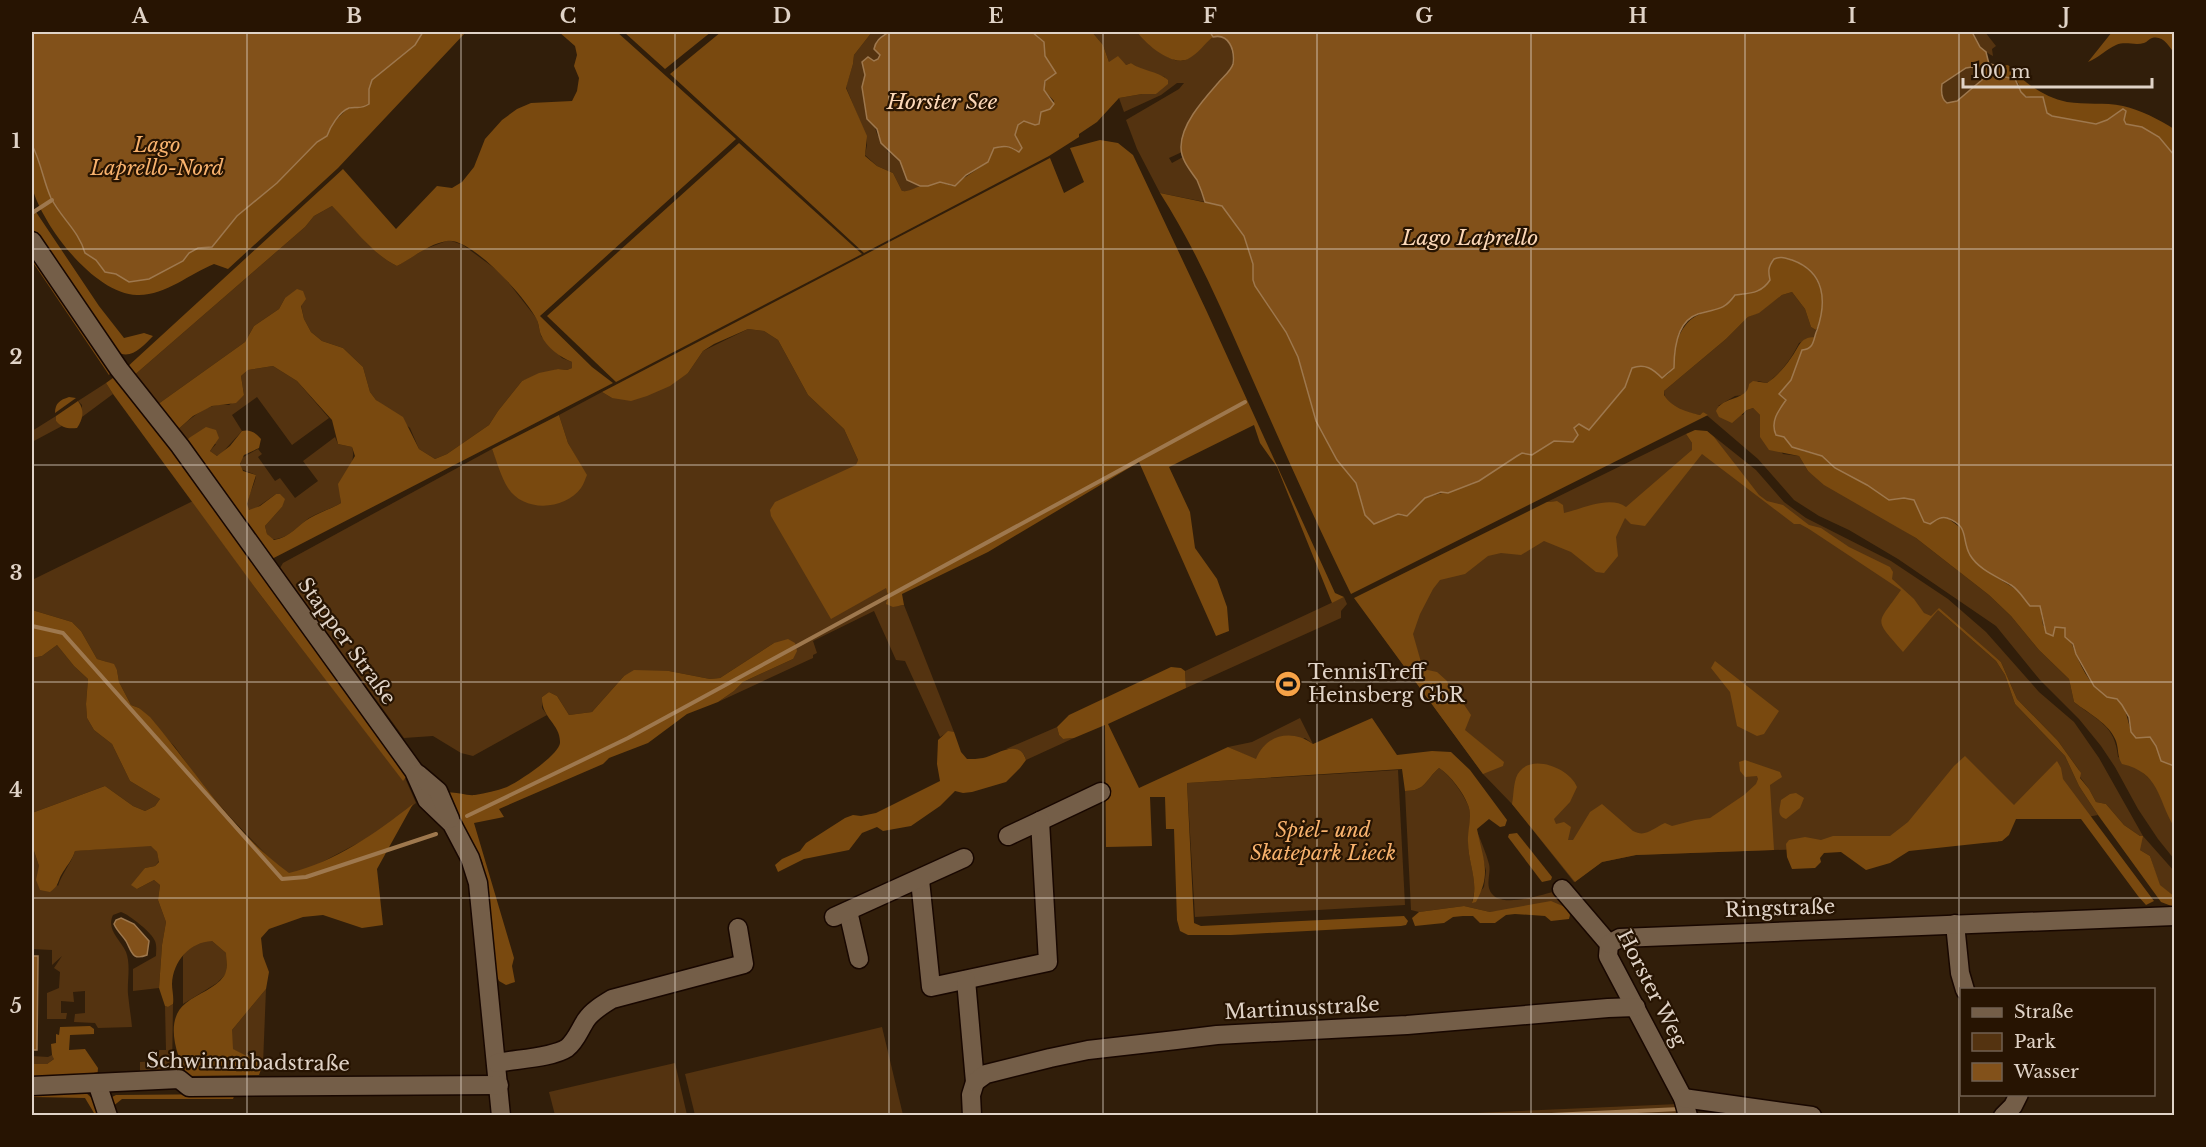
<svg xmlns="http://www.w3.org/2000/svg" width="2206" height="1147" viewBox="0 0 2206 1147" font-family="'Libre Baskerville',serif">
<rect width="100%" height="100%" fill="#311e0a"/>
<!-- green -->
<g fill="#543310">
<polygon points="872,32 889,32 877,40 874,49 880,55 878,59 874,61 868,57 862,62 865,75 862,87 877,134 888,152 897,157 900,161 907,180 920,186 909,192 902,191 893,173 877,166 865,155 867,145 866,136 846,87 853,64 854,55"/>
<path d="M1092 32H1137C1144 41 1169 62 1182 61 1197 59 1221 13 1231 48 1233 53 1233 61 1232 66 1230 73 1222 78 1217 84 1201 102 1180 127 1182 152L1169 158 1172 163 1183 157 1197 181 1205 202 1160 193 1137 149 1126 120 1179 89 1184 83H1177L1161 95 1124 112 1119 98 1142 94H1156L1165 77C1155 75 1139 69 1131 63L1126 65 1109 62 1103 45Z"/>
<path d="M1972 32H1985L1996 46 1992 49 1993 56C1984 52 1976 44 1972 32Z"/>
<path d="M1972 67 1981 71 1983 79 1957 101 1947 104C1941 99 1942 92 1942 84L1966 68Z"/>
<path d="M332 206C351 224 373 255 397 266L425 249 449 240 463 245 501 273 537 319 541 336 562 358 572 362V368L567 370 558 369 522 381 498 411 489 425 447 454 435 459 419 449 410 428 376 400 370 392 363 367 343 348 322 341 311 332 304 319 301 305 285 298 279 309 254 326 245 342 154 407 131 378 305 227 314 216Z"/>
<path d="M1792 292 1805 309 1811 327 1816 330 1815 337 1799 343C1792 358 1781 373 1767 383L1758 381 1744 395 1735 396 1718 406 1743 415 1747 410 1753 408 1760 415V424L1783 454 1799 456 1808 471 1916 538 1989 595 2011 616 2039 650 2069 679 2074 702C2098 721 2115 725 2118 757L2137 767 2155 784 2174 827V859L2158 839 2138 809 2115 767 2101 746 2079 719 2040 680 1996 626 1898 559 1849 530 1819 516 1794 500 1758 459 1703 412 1700 415C1687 413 1664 407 1664 391L1726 339 1748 317 1759 312 1782 295Z"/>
<polygon points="748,329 764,331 778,340 808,395 844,429 858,460 857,465 888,596 887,604 900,606 904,605 954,732 948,732 940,737 905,661 896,660 874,611 813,641 817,653 813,655 813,658 718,702 734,691 743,682 793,659 774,643 720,678 710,679 669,671 653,671 624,676 592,712 569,715 557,696 549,692 542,697 542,708 547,715 473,756 461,753 433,736 404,738 280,568 283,563 492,449 509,489 586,475 568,443 559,415 602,392 612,398 688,373 703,351"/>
<path d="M273 366 297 381 329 418 292 445 257 397 232 415 242 431 220 455 217 456 210 451 216 444 184 445 174 433C190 419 208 401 229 405L244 395 241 376 248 370Z"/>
<polygon points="106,383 113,394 82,417 82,405 78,401"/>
<polygon points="56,416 56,421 62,426 32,442 32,431"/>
<polygon points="1707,431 1756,470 1784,502 1806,518 1891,561 1948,599 1986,632 2039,692 2074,722 2099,758 2143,836 2174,871 2174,896 2159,885 2150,856 2140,850 2140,836 2124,825 2106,804 2096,802 2089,789 2080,777 2079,770 2058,741 2017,699 2001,662 1938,610 1996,661 2005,675 2015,704 2065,756 2079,786 2098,815 2077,819 1998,819 1998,842 1636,855 1602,862 1574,882 1512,804 1483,774 1362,608 1540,520 1557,501 1547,502 1686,434 1692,443 1693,449"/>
<path d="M335 437 338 444 352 447C358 466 337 483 341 503 331 509 319 512 309 518 298 526 286 541 271 539L267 534 265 526 282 507 276 494 252 511 248 509C246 495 255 487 256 475L241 469 240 459 258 449 262 454 258 457 275 481 280 478 295 498 318 481 303 461Z"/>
<polygon points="193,501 259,593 403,780 405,778 416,803 377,833 311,868 289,874 274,863 230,817 200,782 175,747 139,708 131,705 119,682 117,670 107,662 97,659 81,631 72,622 32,610 32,580"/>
<polygon points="1344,597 1347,604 1341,611 1341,618 1186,688 1185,671"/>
<polygon points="57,645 74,666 88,679 86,704 87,718 94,730 112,744 130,781 160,799 155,806 145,811 133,806 105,786 32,813 32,658 42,656"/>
<polygon points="1300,718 1313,744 1305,738 1256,760 1228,747 1252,742"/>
<polygon points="1057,727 1059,735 1063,739 1074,738 1026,760 1024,755 1014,749 1006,749"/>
<path d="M1439 768C1451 776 1462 792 1468 805 1473 817 1468 830 1468 842 1468 862 1479 882 1472 902L1484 887 1486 871 1476 829C1481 841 1486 853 1489 864 1491 872 1487 880 1489 888 1495 912 1542 894 1557 891L1573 910 1570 915 1565 907 1490 912 1464 906 1419 912 1411 910 1405 791C1426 791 1425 780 1439 768Z"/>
<polygon points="1398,770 1405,905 1195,917 1187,783"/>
<path d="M151 845 157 852 159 861 155 866 145 868 137 889 154 880 160 885 158 900 166 922 162 945 159 988 133 991V969L156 956C156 951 157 946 155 941 152 933 130 915 121 912L113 915C106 930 120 939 126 952 131 965 127 981 128 994 129 1005 131 1016 132 1027L98 1028 95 1023 74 1022 75 1014 85 1013V991L73 992 74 1002 61 1001V1013H67L66 1019H47V993L59 988 60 972 54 968 62 956 52 965V950L32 949V850L34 851 39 866 58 886C62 873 71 864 75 851Z"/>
<polygon points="201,941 212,941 226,953 226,974 217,983 183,1004 183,956 185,952"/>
<polygon points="266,989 263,1064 232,1049 232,1030"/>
<polygon points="173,1004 172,1074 140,1072 140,1062 158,1061 159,1050 166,1050 165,1006 168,1007"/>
<polygon points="882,1027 903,1115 695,1115 685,1074"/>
<polygon points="52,1055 55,1058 47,1064 32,1064 32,1056 48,1057"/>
<polygon points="675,1063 687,1115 555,1115 549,1092"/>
<polygon points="1678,1104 1679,1115 1409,1116"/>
</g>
<!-- forest -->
<g fill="#79490f">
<path d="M423 32H466L338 168 228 269 214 264C189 274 165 296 137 295 94 294 42 225 32 187 29 175 32 158 32 145 41 162 43 180 51 198 61 218 79 231 85 253L96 260 105 272 116 274 129 282 183 261 189 253 198 248 212 247 237 216 277 183 317 142 327 136 331 125 347 109 369 104V89L372 80 415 45Z"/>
<path d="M559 32H617L736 139 540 316 592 367 613 383 266 562 184 445 189 438 206 427 216 430 219 438 210 451 217 456 230 446 242 431C250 429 256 433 261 439L259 448 244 455 240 464 243 471 256 475 247 504 249 510 260 506 276 494H280L285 499 282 507 265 526 267 534 274 540C289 538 298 525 310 518 320 512 331 509 341 503L338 484 355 456 352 447 338 444 332 420 297 381 273 366 248 370 241 376 244 395 236 403 212 406 193 416 174 433 154 407 245 342 254 326 279 309 285 298 297 289 303 291 306 299 301 306 304 319 311 332 322 341 343 348 363 367 370 392 376 400 403 417 419 449 435 459 447 454 489 425 498 411 522 381 539 373 558 369 567 370 572 368V362C560 357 547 348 541 335 539 330 539 323 536 318 525 297 471 237 447 241 428 244 413 258 397 266 373 255 351 225 332 206L314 216 305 227 131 378 125 369 343 169 396 229 437 186 452 188 462 182 474 167 485 139 502 120 517 109 531 103 572 101 577 91 579 78 574 66 577 55 575 46Z"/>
<polygon points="624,32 711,32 665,69"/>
<path d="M721 32H872L854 55 853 64 846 88 867 136 865 156 877 166 893 173 902 191C910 192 913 188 921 186 928 185 933 184 940 182L952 186 988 162 994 148C1005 145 1009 147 1019 152L1021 148 1015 135 1018 125 1024 121 1035 125 1040 119 1041 112 1050 109 1054 101 1044 90 1049 63 1045 56V47L1039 37 1032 32H1092L1103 45 1109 62 1118 56 1126 65 1131 63C1142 71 1158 71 1168 80V84L1156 94H1142L1119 98 1097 122 1079 134V137L1049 156 864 253 670 74Z"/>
<path d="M1137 32H1210L1213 37C1205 43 1198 54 1188 59 1172 67 1146 44 1137 32Z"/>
<path d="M2112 32H2170L2174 36V53C2169 46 2163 35 2152 38 2149 39 2147 42 2144 43 2135 46 2126 41 2116 45 2107 49 2098 58 2088 62Z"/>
<path d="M2008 65C2023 82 2043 97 2067 102 2085 105 2104 102 2123 106 2141 110 2158 119 2174 129V155L2159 137 2142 127 2126 124 2124 120 2126 111 2123 109 2107 120 2096 124 2052 116 2047 113 2045 103 2040 98C2009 96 2027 88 2014 79 2012 77 2008 78 2005 77L2006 69 2001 66Z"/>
<polygon points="1100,140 1118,143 1133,155 1207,312 1335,593 1344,597 1332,603 1277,467 1260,443 1254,425 1169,467 1190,512 1195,548 1217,579 1227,607 1229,631 1216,636 1139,462 988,552 902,594 904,605 893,607 886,604 888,596 886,588 831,619 771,516 770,510 775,502 856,465 858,460 844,429 808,395 778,340 764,331 748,329 714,344 703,351 688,373 670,386 647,396 631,401 612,398 602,392 1050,158 1064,193 1084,182 1070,148"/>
<polygon points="739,143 862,254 616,382 547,316"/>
<path d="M1160 193 1222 206 1244 236 1253 264V280L1255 286 1286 332 1298 357 1316 421 1337 459 1356 483 1365 515 1386 518 1398 514 1403 516 1412 511 1425 498 1473 484 1522 453 1528 454 1554 441 1573 442 1575 425 1579 423 1589 430 1625 387 1632 368C1645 363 1653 368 1662 377 1677 373 1673 359 1675 347 1676 341 1681 331 1685 326 1697 308 1723 313 1735 295H1742L1768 269 1774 259C1781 256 1785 258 1792 260 1822 271 1830 303 1816 330L1811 327 1805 309 1792 292 1782 295 1759 313 1748 317 1726 339 1664 391V395C1671 407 1686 412 1700 415L1703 412 1708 415 1351 594C1313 517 1279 439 1244 360 1219 303 1194 246 1160 193Z"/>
<path d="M32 206 99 306 124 338 144 333 153 336C142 347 131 361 115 351L32 233Z"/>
<polygon points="32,251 113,370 109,375 32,261"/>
<path d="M1815 337C1814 345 1811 349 1802 350L1791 380 1779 395 1786 400 1780 409 1784 437 1803 451 1822 456 1835 468 1867 485 1889 500 1904 498 1914 500 1918 505 1919 512 1939 518 1946 517 1961 528 1965 532 1966 545 1991 574 2017 590 2030 606H2040L2043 625 2053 636 2055 627 2065 628C2073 645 2078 663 2089 679 2093 685 2100 691 2106 695 2111 699 2118 698 2122 704 2128 715 2128 725 2133 735L2150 737 2156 746 2161 761 2174 766V827C2157 798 2160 773 2122 764 2117 756 2119 750 2116 741 2110 724 2088 713 2074 702L2069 679 2039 650 2011 616 1989 595 1916 538 1824 485 1808 471 1799 456 1769 450 1760 437V415L1753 408 1747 410 1732 423 1719 417 1716 411C1722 396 1748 401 1749 384L1753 381 1767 383C1776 377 1785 367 1791 358 1799 348 1799 337 1815 337Z"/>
<polygon points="117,375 407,776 403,781 259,593 113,394 106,383"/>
<path d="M69 397 76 398 55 413C55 403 60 400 69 397Z"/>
<path d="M78 401C85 410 83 419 77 428 68 429 62 428 56 421V416Z"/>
<path d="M559 415 568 443 587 475C585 479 584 484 581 488 565 510 524 513 508 488 501 477 497 462 492 449Z"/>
<path d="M1695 430 1707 431 1714 437 1759 495 1767 501 1783 505 1809 525 1821 528 1849 547 1890 567 1893 572 1892 579 1914 599 1924 613 1931 616 1939 608 2001 662 2017 699 2058 741 2081 773 2080 778 2089 789 2096 802 2106 804 2124 825 2140 836H2143L2140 850 2150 856 2160 885 2174 896V907L2161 902 2098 815 2079 786 2065 756 2015 704 2005 675 1996 661 1938 610 1903 652C1873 617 1876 626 1901 590L1809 529 1800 524H1794L1702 454 1645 526 1631 524 1625 518 1616 537 1618 556 1604 573 1596 572 1571 552 1544 541 1521 555 1501 553 1488 556 1465 574 1440 580 1433 589 1420 614 1413 634 1423 669 1437 672 1447 681 1451 692 1463 703 1471 715 1465 730 1504 762 1503 766 1483 774 1354 598 1547 502 1557 501 1563 505 1564 513C1582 509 1610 495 1626 507L1692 450V443L1686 434Z"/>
<path d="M32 610 72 622 81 631 97 659 114 664 117 670 119 682 131 705 139 708 150 717C195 770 232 832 289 873 335 862 376 833 413 804L377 869 383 925 362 928 323 915 303 917 269 929 261 938 263 956 269 972 266 989 232 1030 233 1049 263 1064 259 1075 188 1076C176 1057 164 1019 186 1003 198 993 215 989 224 976 228 970 226 960 226 953L212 941C190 942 173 961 172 984 172 990 174 997 173 1004L168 1007 165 1006 159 988 162 945 166 922 158 900 160 885 154 880 137 889 131 885 145 868 155 866 159 862 157 852 151 846 75 851C72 860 68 864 63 872 57 881 60 885 50 892L40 890 36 880 39 866 34 851 32 850V813L105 786 133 806 145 811 155 806 160 799 130 781 112 744 94 730 87 718 86 704 88 679 74 666 57 645 42 656 32 658Z"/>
<path d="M788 639 795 643 797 651 793 659 743 682 734 691 718 702 687 714 648 743 609 758 603 764 499 809 504 817 474 823 514 958 512 966 515 982 506 985 499 981 495 972 488 892 482 861 447 793C456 791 465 796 475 795 486 793 496 791 507 787 518 782 559 755 560 743 561 724 541 718 542 697L549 692 557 696 569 715 592 712 624 676 634 670 669 671 710 679 720 678 774 643Z"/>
<polygon points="1715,661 1779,711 1764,734 1757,736 1737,726 1730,692 1711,668"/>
<path d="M1171 667 1181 668 1185 671 1186 688 1108 724 1139 788 1228 747 1256 759C1266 734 1292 729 1313 744L1372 718 1397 755 1432 751 1451 752 1470 770 1507 820 1505 826 1500 827 1489 819 1477 829C1483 860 1492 873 1476 902L1472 903C1479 882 1468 863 1468 842 1467 830 1473 817 1468 805 1463 792 1451 776 1439 768 1425 780 1426 791 1405 791L1402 769 1187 783 1194 923 1201 926 1404 916 1408 921 1406 925 1401 926 1231 935H1188L1180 931 1177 920 1174 829H1166L1165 797H1150L1152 846 1106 847 1105 725 1074 738 1063 739 1059 735 1057 727 1069 715Z"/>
<path d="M948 731 954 732 961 752 967 759C972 759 978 759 983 758 995 756 1019 737 1026 760L1020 768 1006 782 972 792 963 793 955 791 940 806 911 826 883 831 877 827 862 833 849 850 804 859 778 872 775 865 782 859 800 851 806 843 845 818 853 815 861 816 876 813 940 781 937 764 938 740Z"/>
<polygon points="1965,756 2014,805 2057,761 2061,768 2063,779 2154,901 2146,905 2138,896 2081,819 2016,819 2009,835 2002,841 1909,851 1890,863 1866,870 1841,852 1824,853 1820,858 1821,862 1815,868 1792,869 1787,857 1786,844 1789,840 1805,837 1821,840 1833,836 1890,836 1908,822 1954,766"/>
<path d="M1745 760 1780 772 1782 777 1770 785 1774 850 1636 855 1602 862 1575 882 1512 804C1514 795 1513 778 1520 771 1534 754 1570 769 1577 787L1570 802 1554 819 1556 824 1564 822 1571 827 1568 840H1573L1590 812 1602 804 1633 831C1646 838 1653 828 1665 823L1672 826 1695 820 1710 818 1744 795 1756 784 1758 779 1757 776 1745 777 1740 771 1739 762Z"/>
<path d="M1796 793 1804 798 1800 808 1786 819C1776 815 1780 809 1781 800L1790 794Z"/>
<polygon points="1517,833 1552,877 1551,880 1542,882 1508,837 1509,834"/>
<polygon points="1551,901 1565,907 1570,915 1569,919 1551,921 1545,916 1515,914 1506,915 1495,923 1480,923 1473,916 1463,916 1453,917 1444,923 1415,926 1412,918 1419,912 1464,906 1490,912"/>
<polygon points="90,1026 94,1029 94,1034 70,1035 69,1050 85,1049 98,1068 97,1080 32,1081 32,1064 47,1064 54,1059 52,1055 51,1044 56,1043 56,1034 59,1035 60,1027"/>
<polygon points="32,1092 85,1092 94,1100 99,1115 94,1113 85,1098 32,1097"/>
<polygon points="235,1094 233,1099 122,1099 112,1107 108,1099 116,1095"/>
</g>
<!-- water -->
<g fill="#82511a" stroke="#9e784e" stroke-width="1.5" fill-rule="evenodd">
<path d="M32 32H423L415 45 372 80 369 89V104C360 110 357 106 349 108 339 112 330 127 327 136L317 142 277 183 237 216 212 247 198 248 189 253 183 261 149 279 129 282 116 274 105 272 96 260 85 253C79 231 61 218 51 198 43 180 41 162 32 145Z"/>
<path d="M889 32H1032L1044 42 1045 56 1056 73 1045 81 1044 90 1054 104 1050 109 1041 112 1039 124 1035 125 1024 121 1018 125 1015 135 1022 148 1019 152C1009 146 1005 145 994 148L988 162 966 175 955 186 940 182 928 186H920L907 180 900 161 881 143 877 129 867 119 862 87 865 75 862 62 868 57 874 61 878 59 880 55 874 49C876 39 882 37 889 32Z"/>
<path d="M1210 32H1972L1980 47 1986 52 1989 64 2001 66 2006 69 2005 77 2015 79 2021 92 2026 97H2043L2047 113 2052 116 2096 124 2107 120 2123 109 2126 111 2124 120 2126 124 2142 127 2159 137 2174 155V766L2161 761 2156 746 2150 737 2136 738 2131 732 2129 717 2122 705 2117 699 2107 697 2094 686 2076 654 2073 644 2065 637V628L2055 627 2053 636 2046 633 2040 606H2030C2024 599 2019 590 2011 585 1998 577 1979 570 1970 555 1961 539 1970 526 1947 518 1940 516 1935 521 1930 524L1924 522 1914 500 1904 498 1889 500 1867 485 1835 468 1822 456 1792 447 1784 437 1776 435C1770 422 1778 411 1786 400L1779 394 1791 380 1802 350C1815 349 1813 339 1817 330 1827 301 1825 272 1792 260 1785 258 1781 256 1774 259 1768 267 1768 271 1770 280 1761 294 1749 293 1735 295 1723 312 1716 308 1698 314 1677 321 1674 350 1674 368L1662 378C1653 369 1645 363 1632 368L1625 387 1589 430 1579 424 1574 428 1578 435 1573 442 1554 441 1532 455 1522 453 1517 456 1479 481 1448 493 1441 492 1425 498 1407 516 1398 514 1374 524 1365 515 1356 483 1337 460 1316 421 1298 357 1286 332 1255 286 1253 280V264L1244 236 1222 206 1205 202C1203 195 1200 187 1197 180 1190 170 1181 160 1181 147 1181 124 1204 99 1218 83 1223 77 1231 71 1233 64 1235 50 1229 33 1213 37ZM1972 67 1981 71 1983 79 1957 101 1947 103C1941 99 1941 91 1942 84L1966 68Z"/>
<path d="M121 918 134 924 149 941 147 955C132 961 132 952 126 941 122 935 117 931 114 924L116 920Z"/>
<polygon points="32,956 38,956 37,1050 32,1050"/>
</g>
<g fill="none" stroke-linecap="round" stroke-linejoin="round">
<!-- stream -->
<g stroke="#9e784e" stroke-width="4">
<polyline points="32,213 52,200"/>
<polyline points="32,626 63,633 282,879 306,877 436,834"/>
<polyline points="467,816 628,738 1245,402"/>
<polyline points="1530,1116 1680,1109"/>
</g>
<defs>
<g id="minor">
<polyline points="32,241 119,369 180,446 414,771 427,800 452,824 470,858 478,883 501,1116"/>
<polyline points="418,774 438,791 450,819"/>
<polyline points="1040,821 1101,792"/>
<polyline points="920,880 931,987 1048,962 1040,821 1008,836"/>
<polyline points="1562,889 1609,944 1608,956 1683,1098 1688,1116"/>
<polyline points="848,911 859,959"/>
<polyline points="834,917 964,858"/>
<polyline points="1955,924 1960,973 1965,990"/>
<polyline points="1609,944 1620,938 2174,916"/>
<polyline points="966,980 975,1082 971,1095 972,1116"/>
<path d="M497 1063C515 1059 552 1058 567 1048 576 1041 580 1029 586 1020 592 1011 602 1005 612 999L744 964 738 928"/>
<polyline points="975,1082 986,1074 1050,1058 1088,1050 1176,1040 1217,1035 1407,1025 1608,1008 1636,1007"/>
<polyline points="97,1083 108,1116"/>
<polyline points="32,1086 179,1079 189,1087 499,1085"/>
<polyline points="1683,1098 1812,1116"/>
<polyline points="2003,1116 2013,1106 2019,1094"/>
</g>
</defs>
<!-- minor casing -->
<use href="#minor" stroke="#180700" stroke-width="21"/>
<!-- minor -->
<use href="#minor" stroke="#745e48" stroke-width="18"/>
</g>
<!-- grid -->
<path fill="none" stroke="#e0d3c7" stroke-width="1.5" stroke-opacity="0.55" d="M247 32V1116M461 32V1116M675 32V1116M889 32V1116M1103 32V1116M1317 32V1116M1531 32V1116M1745 32V1116M1959 32V1116M32 249H2174M32 465H2174M32 682H2174M32 898H2174"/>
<!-- icons -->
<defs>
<symbol id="stadium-disc" viewBox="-11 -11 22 22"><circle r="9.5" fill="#f6a247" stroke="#271402"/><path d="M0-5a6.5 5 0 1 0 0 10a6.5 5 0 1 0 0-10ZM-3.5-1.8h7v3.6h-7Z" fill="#111"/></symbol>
</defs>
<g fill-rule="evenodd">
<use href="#stadium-disc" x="1273" y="669" width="30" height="30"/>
</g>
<g text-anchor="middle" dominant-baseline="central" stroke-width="4.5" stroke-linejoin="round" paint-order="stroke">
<!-- park labels -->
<g font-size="20" font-style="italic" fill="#f8b26d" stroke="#271402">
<text x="157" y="145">Lago<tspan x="157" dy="23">Laprello-Nord</tspan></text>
<text x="1323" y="830">Spiel- und<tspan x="1323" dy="23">Skatepark Lieck</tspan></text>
</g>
<!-- street labels -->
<g font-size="20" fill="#e0d3c7" stroke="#271402">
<text transform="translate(347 641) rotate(54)">Stapper Straße</text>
<text transform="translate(1780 908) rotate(-2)">Ringstraße</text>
<text transform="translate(1652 988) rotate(63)">Horster Weg</text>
<text transform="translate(1302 1008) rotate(-3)">Martinusstraße</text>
<text transform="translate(248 1062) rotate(1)">Schwimmbadstraße</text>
</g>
<!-- poi labels -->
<g font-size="20" fill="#e0d3c7" stroke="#271402" text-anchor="start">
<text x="1308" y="672">TennisTreff<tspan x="1308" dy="23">Heinsberg GbR</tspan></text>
</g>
<!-- water labels -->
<g font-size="21" font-style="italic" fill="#fcd8b8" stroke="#271402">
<text x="942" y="102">Horster See</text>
<text x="1470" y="238">Lago Laprello</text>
</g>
</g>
<!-- border -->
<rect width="2206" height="1147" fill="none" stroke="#271402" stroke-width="66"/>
<!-- legend -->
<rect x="1960" y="988" width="195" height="108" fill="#271402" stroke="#716051" stroke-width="1.5"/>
<rect x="1972" y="1008" width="30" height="9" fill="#745e48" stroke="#716051" stroke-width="1.5"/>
<text x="2014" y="1018" font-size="18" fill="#e0d3c7">Straße</text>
<rect x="1972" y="1033" width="30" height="18" fill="#543310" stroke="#716051" stroke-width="1.5"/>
<text x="2014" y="1048" font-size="18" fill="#e0d3c7">Park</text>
<rect x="1972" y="1063" width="30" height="18" fill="#82511a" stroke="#716051" stroke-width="1.5"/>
<text x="2014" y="1078" font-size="18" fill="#e0d3c7">Wasser</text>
<!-- scale -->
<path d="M1963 78v9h189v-9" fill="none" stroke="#e0d3c7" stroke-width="3"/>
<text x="1972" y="78" font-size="18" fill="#e0d3c7" stroke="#271402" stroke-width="4.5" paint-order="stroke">100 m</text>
<rect x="33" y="33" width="2140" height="1081" fill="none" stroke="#e0d3c7" stroke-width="2"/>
<g font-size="20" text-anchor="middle" font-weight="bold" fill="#e0d3c7">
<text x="140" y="23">A</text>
<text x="354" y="23">B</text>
<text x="568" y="23">C</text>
<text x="782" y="23">D</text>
<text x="996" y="23">E</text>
<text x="1210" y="23">F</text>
<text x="1424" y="23">G</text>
<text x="1638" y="23">H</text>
<text x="1852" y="23">I</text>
<text x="2066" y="23">J</text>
<text x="16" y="148">1</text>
<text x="16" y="364">2</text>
<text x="16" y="580">3</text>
<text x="16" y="797">4</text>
<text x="16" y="1013">5</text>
</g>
</svg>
